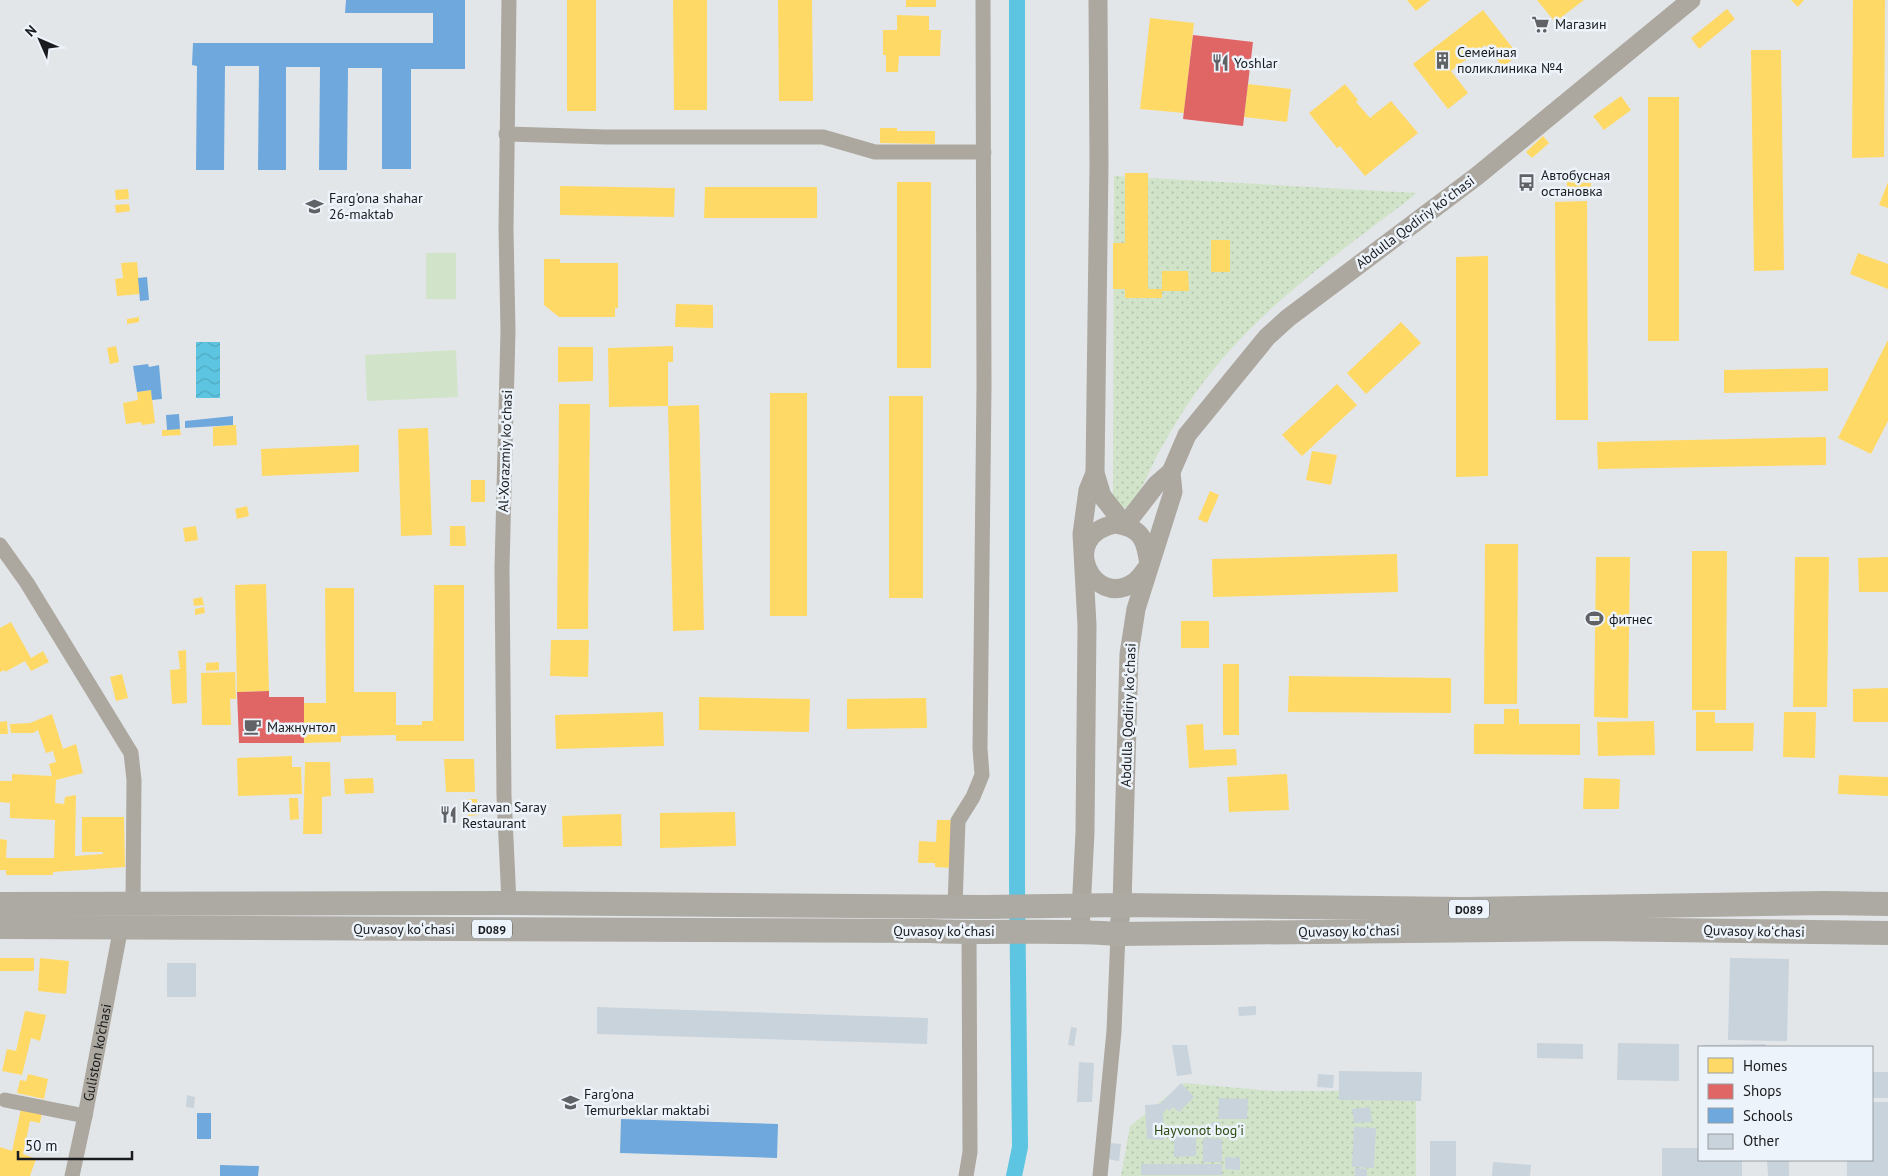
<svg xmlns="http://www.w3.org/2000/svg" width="1888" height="1176" viewBox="0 0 1888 1176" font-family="'PT Sans',sans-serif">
<defs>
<pattern id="park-dots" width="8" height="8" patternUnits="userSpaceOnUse" patternTransform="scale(1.25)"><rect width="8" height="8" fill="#d1e4c9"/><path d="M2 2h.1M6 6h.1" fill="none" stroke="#b3c3ac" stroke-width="1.8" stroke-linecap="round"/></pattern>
<pattern id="water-waves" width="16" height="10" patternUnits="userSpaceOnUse" patternTransform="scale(1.25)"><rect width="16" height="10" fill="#5dc5e1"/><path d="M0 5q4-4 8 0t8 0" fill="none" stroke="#50a9c1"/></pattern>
</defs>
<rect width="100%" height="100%" fill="#e3e6e9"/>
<!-- park -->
<g fill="url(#park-dots)">
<path d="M1114 176 1417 193C1349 246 1273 297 1218 364 1195 391 1176 421 1159 452 1149 470 1142 493 1127 508H1122L1113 497Z"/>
<polygon points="1184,1083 1273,1091 1416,1091 1416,1176 1121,1176 1130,1126"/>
</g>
<!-- pitch -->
<g fill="#d1e4c9">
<rect x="426" y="253" width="30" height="46"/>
<polygon points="456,350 458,397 367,401 365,355"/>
</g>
<!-- water -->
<rect fill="url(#water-waves)" x="196" y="342" width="24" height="56"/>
<!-- homes -->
<g fill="#ffd966">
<rect x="567" y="0" width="29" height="111"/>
<polygon points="673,0 707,0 707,110 674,110"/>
<polygon points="778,0 812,0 813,101 779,101"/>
<rect x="906" y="0" width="30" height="7"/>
<polygon points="1407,0 1430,0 1416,11"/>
<polygon points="1537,0 1584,0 1555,22"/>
<polygon points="1791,0 1804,0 1798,7"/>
<polygon points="1853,0 1885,0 1884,157 1852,158"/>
<polygon points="1727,9 1735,19 1699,49 1691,38"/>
<polygon points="1483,10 1518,55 1503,67 1485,45 1451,71 1468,93 1448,109 1413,64"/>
<polygon points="897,15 929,16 929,30 941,30 940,56 899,56 898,72 886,72 886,55 883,55 883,30 897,30"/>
<polygon points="1150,18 1194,23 1184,113 1140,109"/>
<polygon points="1751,50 1781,50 1784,270 1754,271"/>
<polygon points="1248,84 1291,89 1287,122 1244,117"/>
<polygon points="1345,84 1358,100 1356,102 1370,118 1391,101 1418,133 1365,176 1340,146 1337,148 1309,113"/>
<polygon points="1621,96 1631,110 1604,130 1593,116"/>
<rect x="1648" y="97" width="31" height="244"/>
<polygon points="880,128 897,128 897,131 935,131 935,144 880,143"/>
<polygon points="1543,136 1549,143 1532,158 1526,152"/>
<polygon points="1125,173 1148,173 1148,289 1162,289 1162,271 1188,271 1189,291 1162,291 1162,298 1125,298 1125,289 1113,289 1113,243 1125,243"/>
<rect x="897" y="182" width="34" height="186"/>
<polygon points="1567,182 1591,183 1591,198 1567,197"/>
<polygon points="1888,182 1888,208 1879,205"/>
<polygon points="560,186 675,188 674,217 560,215"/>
<polygon points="705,187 817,187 817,218 704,218"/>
<polygon points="128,189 129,199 116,200 115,190"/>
<polygon points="1587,201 1588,420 1556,420 1555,202"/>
<polygon points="129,204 130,211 116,213 115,205"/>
<rect x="1211" y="240" width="19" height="32"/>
<polygon points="1858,253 1888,264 1888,289 1850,274"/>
<polygon points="1488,256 1488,476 1456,477 1456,257"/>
<polygon points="544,259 560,259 560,263 618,263 618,308 615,308 615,317 559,317 544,305"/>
<polygon points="137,262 140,294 117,296 115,279 123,278 121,263"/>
<polygon points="676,304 713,305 713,328 675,327"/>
<polygon points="139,317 139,322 127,324 127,319"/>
<polygon points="1401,322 1421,343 1366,394 1347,373"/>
<polygon points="1888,340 1888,421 1871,454 1838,438"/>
<polygon points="116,346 119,362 110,364 107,348"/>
<polygon points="673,346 673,362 668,362 668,406 609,407 608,348"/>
<polygon points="558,347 593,347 593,381 558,382"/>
<polygon points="1828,368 1828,391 1724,393 1724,370"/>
<polygon points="1337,384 1357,405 1302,456 1282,435"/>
<polygon points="151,390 155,423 142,425 141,422 126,424 123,403 138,400 137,392"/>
<rect x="770" y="393" width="37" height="223"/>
<rect x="889" y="396" width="34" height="202"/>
<polygon points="559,404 590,404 588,629 557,629"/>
<polygon points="699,405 704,630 673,631 668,406"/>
<polygon points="233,425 236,425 237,445 213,446 213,427"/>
<polygon points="428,428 432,535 401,536 398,429"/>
<polygon points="180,429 181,435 162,436 162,430"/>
<polygon points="1826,437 1826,465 1598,469 1597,442"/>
<polygon points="359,445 359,472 262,476 261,449"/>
<polygon points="1312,451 1337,455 1331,485 1306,480"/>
<rect x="471" y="480" width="14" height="22"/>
<polygon points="1210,491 1219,495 1207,523 1198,519"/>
<polygon points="247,506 249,516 237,519 235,509"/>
<polygon points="196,526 198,540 185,542 183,528"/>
<polygon points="450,526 465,526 466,546 450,546"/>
<polygon points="1485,544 1518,544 1517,704 1484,704"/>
<polygon points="1692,551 1727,551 1726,710 1692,710"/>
<polygon points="1397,554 1398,592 1213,597 1212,559"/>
<polygon points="1596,557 1630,557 1628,718 1594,717"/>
<polygon points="1795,557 1829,557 1827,707 1793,707"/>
<polygon points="1888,557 1888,592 1859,592 1858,558"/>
<polygon points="266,584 269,691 237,692 235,585"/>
<polygon points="434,585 464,585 464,741 396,741 396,735 341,736 341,742 304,743 304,703 326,703 325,588 354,588 354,692 396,692 396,725 422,725 422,721 433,721"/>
<polygon points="202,597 204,605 194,606 193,599"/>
<polygon points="204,607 205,613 195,615 195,609"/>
<rect x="1181" y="621" width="28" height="27"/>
<polygon points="11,622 31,658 43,651 49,662 31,671 25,661 5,672 5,670 0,672 0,628"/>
<polygon points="551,640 589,640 588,677 550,676"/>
<polygon points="186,650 187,703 172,704 170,670 180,669 178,651"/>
<polygon points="219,662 219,670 206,671 206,663"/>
<rect x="1223" y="664" width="16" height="71"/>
<polygon points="235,672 236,699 230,699 231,725 202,725 201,673"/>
<polygon points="122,674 128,698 116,701 110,677"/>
<polygon points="1289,676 1451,678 1451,713 1288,712"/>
<polygon points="1888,688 1888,722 1853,722 1853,689"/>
<polygon points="699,697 810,699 809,732 699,730"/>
<polygon points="926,698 927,728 847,729 847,699"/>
<polygon points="1504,709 1519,709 1519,724 1580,724 1580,755 1474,754 1474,724 1504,724"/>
<polygon points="663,712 664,746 556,749 555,715"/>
<polygon points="1696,712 1715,712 1715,723 1754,723 1753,751 1696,751"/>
<polygon points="1784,712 1816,712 1815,758 1783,757"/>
<polygon points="52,714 63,749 76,744 83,773 56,780 55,803 64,804 65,797 76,795 75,856 103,854 103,852 82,852 82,817 124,817 125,867 53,872 53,875 6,875 6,870 0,870 0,839 7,840 6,858 54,858 55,820 10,818 10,803 0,802 0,781 12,781 12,774 52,776 49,764 56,762 53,751 46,753 38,730 33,733 11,733 10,724 30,723"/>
<polygon points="7,721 8,734 0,734 0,722"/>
<polygon points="1654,721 1655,755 1598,756 1597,722"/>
<polygon points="1203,724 1204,750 1236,749 1237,765 1189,768 1186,725"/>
<polygon points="292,756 292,767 301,767 302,794 238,796 237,758"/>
<polygon points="444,759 474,759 475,792 446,792"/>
<polygon points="305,762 330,762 331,796 322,797 322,834 303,834"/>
<polygon points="1287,774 1289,810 1229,812 1227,777"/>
<polygon points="1839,775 1888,777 1888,796 1838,794"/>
<polygon points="373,778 374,793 345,794 344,779"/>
<polygon points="1584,778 1620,779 1619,809 1583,809"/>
<polygon points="289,798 298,798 299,819 290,820"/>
<polygon points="467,799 477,799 478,815 468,816"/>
<polygon points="735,812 736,846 660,848 660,813"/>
<polygon points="621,814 622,846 563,847 562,816"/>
<polygon points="937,820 954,820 952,868 935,867 935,863 918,863 919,841 936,842"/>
<rect x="0" y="958" width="34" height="13"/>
<polygon points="40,958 69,961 66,994 38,991"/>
<polygon points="25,1011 46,1015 40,1041 31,1038 22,1075 2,1071 7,1049 16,1051"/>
<polygon points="28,1074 48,1079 44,1099 17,1093 20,1080 26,1081"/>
<polygon points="21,1109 42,1113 40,1123 30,1121 23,1154 36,1159 30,1176 0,1176 0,1147 12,1151"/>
</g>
<!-- shops -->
<g fill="#e06666">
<polygon points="1193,35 1253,42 1243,126 1183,119"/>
<polygon points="269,691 269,697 304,697 304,743 239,743 237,692"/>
</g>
<!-- schools -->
<g fill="#6fa8dc">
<polygon points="346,0 465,0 465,69 411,69 411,169 382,169 382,68 348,68 347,170 319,170 320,67 286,67 286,170 258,170 259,66 225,66 224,170 196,170 197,66 192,65 193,43 433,43 433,13 345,13"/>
<polygon points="147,277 149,300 140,301 138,278"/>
<polygon points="148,364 149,367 159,365 162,399 152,400 151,390 137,392 133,366"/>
<polygon points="179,414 180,429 167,430 166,415"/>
<polygon points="233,416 233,425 185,428 185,421"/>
<rect x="197" y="1113" width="14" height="26"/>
<polygon points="621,1119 778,1124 777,1158 620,1153"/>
<polygon points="220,1165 259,1166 258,1176 220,1176"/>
</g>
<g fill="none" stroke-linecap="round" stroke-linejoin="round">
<!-- canal -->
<polyline stroke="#5dc5e1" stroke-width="16" points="1014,1176 1020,1147 1017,883 1017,0"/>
</g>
<!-- building -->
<g fill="#c8d3dc">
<polygon points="1730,958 1789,959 1787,1041 1728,1040"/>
<rect x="167" y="963" width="29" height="34"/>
<polygon points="1256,1006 1256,1015 1239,1016 1238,1007"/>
<polygon points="597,1007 928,1018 927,1044 597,1034"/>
<polygon points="1071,1027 1077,1028 1074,1046 1068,1045"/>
<polygon points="1537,1043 1583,1044 1583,1059 1537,1058"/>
<polygon points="1618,1043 1679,1044 1679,1081 1617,1080"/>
<polygon points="1766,1044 1766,1047 1702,1047 1702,1045"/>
<polygon points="1172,1045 1187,1045 1192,1074 1177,1076"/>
<polygon points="1079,1062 1094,1063 1092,1102 1077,1102"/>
<polygon points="1339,1071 1422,1072 1421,1101 1339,1100"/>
<rect x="1872" y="1072" width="16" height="26"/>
<polygon points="1318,1074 1334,1075 1333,1088 1317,1087"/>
<polygon points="1181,1083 1194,1097 1179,1112 1173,1107 1169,1111 1167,1108 1163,1113 1164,1140 1147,1139 1145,1105 1160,1104"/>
<polygon points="187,1095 195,1097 194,1108 186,1107"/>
<polygon points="1219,1098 1248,1099 1247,1119 1218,1119"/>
<polygon points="1872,1102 1888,1102 1888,1176 1847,1176 1847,1160 1872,1160"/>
<polygon points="1370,1107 1372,1122 1354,1123 1352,1109"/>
<rect x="1211" y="1122" width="9" height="13"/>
<polygon points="1354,1127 1376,1128 1374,1168 1352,1167"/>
<polygon points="1174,1136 1196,1136 1196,1156 1174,1157"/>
<polygon points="1203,1138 1222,1139 1222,1162 1203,1162"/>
<rect x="1430" y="1141" width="26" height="35"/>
<polygon points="1109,1143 1121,1144 1119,1161 1107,1159"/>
<polygon points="1662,1148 1699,1148 1699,1160 1742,1160 1742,1176 1662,1176"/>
<polygon points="1225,1157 1240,1158 1240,1170 1225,1169"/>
<polygon points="1767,1160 1789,1160 1789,1176 1768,1176"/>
<polygon points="1493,1162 1531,1165 1530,1176 1492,1176"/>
<rect x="1141" y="1164" width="81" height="11"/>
<polygon points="1355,1168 1367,1169 1367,1176 1355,1176"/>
</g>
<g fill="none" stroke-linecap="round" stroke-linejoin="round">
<!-- minor -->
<g stroke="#aca8a0" stroke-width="15">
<polyline points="509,0 506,229 508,331 502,568 504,796 509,903"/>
<polyline points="506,134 605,137 823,137 875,152 984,152"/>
<polyline points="0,545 27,583 131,753 134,780 133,903"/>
<polyline points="955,906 958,821 973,797 982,775 980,748 984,387 983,0"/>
<polyline points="5,1100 85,1116"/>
<path id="s1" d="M72 1176 85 1116 121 927"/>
<polyline points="966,1176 970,1152 969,933"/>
<polyline points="1100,1176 1114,1031 1118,934"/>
</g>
<!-- tertiary -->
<g stroke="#aca8a0" stroke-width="19">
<polyline points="1098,0 1099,164 1095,473 1102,496 1125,525 1156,485 1171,472"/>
<path d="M1115 524C1142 527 1146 541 1149 565 1144 571 1140 579 1133 583 1093 609 1057 536 1115 524Z"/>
<polyline points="1080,931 1085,832 1087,625 1082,534 1088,490 1095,473"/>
<polyline points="1118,934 1122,905 1129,654 1136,609 1173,492 1171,472 1187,435 1267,337 1288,318 1477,176 1691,0"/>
</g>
<!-- primary -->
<g stroke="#adaaa3" stroke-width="24">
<polyline points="0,904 509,903 984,907 1122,905 1464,909 1824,903 1888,904"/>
<path d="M0 927 931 931C993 934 1056 929 1118 934L1591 929 1888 933"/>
</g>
</g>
<!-- icons -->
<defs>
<symbol id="supermarket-bare" viewBox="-9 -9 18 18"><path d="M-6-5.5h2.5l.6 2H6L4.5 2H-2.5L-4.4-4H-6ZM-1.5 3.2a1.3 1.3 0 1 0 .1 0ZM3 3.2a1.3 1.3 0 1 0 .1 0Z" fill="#606265" stroke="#edf3fa" stroke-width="2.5" paint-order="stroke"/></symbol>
<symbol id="building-bare" viewBox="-9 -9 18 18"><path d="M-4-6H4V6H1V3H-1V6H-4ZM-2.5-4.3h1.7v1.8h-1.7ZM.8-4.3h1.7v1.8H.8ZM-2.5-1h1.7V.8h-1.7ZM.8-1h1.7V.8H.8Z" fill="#606265" stroke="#edf3fa" stroke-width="2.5" paint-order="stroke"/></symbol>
<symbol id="restaurant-bare" viewBox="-9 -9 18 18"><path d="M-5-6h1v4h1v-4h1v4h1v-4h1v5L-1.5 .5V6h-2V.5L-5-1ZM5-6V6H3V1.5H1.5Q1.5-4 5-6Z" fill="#606265" stroke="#edf3fa" stroke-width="2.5" paint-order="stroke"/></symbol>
<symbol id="bus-bare" viewBox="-9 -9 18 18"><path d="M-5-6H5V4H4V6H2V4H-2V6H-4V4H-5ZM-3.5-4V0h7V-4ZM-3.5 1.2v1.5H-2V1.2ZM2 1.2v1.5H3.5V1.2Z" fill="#606265" stroke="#edf3fa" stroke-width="2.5" paint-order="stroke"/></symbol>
<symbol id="school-bare" viewBox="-9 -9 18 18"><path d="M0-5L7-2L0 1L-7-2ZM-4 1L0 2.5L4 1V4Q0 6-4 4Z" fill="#606265" stroke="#edf3fa" stroke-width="2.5" paint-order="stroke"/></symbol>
<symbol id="stadium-bare" viewBox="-9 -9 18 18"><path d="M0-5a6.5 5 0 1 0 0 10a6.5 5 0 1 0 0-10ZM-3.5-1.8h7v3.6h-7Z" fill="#606265" stroke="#edf3fa" stroke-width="2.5" paint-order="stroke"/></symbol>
<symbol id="cafe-bare" viewBox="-9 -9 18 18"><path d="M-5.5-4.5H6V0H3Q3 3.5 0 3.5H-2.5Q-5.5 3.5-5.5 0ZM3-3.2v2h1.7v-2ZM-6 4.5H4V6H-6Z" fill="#606265" stroke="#edf3fa" stroke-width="2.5" paint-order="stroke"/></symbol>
<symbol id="university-bare" viewBox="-9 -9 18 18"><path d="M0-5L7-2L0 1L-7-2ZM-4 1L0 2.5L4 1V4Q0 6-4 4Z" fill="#606265" stroke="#edf3fa" stroke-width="2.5" paint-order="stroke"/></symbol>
</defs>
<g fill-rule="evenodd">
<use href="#supermarket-bare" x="1528" y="12" width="25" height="25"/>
<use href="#building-bare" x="1430" y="48" width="25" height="25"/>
<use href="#restaurant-bare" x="1208" y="50" width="25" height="25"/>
<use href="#bus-bare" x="1514" y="170" width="25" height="25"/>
<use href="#school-bare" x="302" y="194" width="25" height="25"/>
<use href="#stadium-bare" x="1582" y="606" width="25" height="25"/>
<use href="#cafe-bare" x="240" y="714" width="25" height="25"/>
<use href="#restaurant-bare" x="436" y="802" width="25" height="25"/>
<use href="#university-bare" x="558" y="1090" width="25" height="25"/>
</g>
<g text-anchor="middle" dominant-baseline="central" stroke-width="5" stroke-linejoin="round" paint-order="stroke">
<!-- shield labels -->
<g fill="#edf3fa" stroke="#595c60" stroke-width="1">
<rect x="1449" y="899.5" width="40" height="19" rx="4"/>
<rect x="472" y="919.5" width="40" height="19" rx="4"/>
</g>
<g font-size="12" font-weight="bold" fill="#191b1e">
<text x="1469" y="909">D089</text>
<text x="492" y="929">D089</text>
</g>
<!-- poi labels -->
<g font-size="14" fill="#191b1e" stroke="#edf3fa" text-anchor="start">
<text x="1555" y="24">Магазин</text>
<text x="1457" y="52">Семейная<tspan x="1457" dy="16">поликлиника №4</tspan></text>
<text x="1234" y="63">Yoshlar</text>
<text x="1541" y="175">Автобусная<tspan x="1541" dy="16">остановка</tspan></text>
<text x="329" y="198">Farg'ona shahar<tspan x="329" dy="16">26-maktab</tspan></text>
<text x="1609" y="619">фитнес</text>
<text x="267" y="727">Мажнунтол</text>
<text x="462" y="807">Karavan Saray<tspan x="462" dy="16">Restaurant</tspan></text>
<text x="584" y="1094">Farg'ona<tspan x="584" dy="16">Temurbeklar maktabi</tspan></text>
</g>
<!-- street labels -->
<g font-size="14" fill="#191b1e" stroke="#edf3fa">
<text transform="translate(1415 222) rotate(-37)">Abdulla Qodiriy koʻchasi</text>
<text transform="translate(505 451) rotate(-88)">Al-Xorazmiy koʻchasi</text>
<text transform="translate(1128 715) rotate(-88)">Abdulla Qodiriy koʻchasi</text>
<text x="404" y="929">Quvasoy koʻchasi</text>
<text x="944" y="931">Quvasoy koʻchasi</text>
<text transform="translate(1349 931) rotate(-1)">Quvasoy koʻchasi</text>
<text transform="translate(1754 931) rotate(1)">Quvasoy koʻchasi</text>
<text stroke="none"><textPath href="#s1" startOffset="126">Guliston ko'chasi</textPath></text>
</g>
<!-- park labels -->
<g font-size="14" fill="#2d4d12" stroke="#edf3fa">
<text x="1199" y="1130">Hayvonot bog'i</text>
</g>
</g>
<!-- legend -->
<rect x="1698" y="1046" width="175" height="115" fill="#edf3fa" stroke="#989da2"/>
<rect x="1708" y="1058" width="25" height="15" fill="#ffd966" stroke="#989da2"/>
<text x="1743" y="1071" font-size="15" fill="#191b1e">Homes</text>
<rect x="1708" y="1084" width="25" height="15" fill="#e06666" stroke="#989da2"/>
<text x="1743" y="1096" font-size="15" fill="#191b1e">Shops</text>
<rect x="1708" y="1108" width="25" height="15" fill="#6fa8dc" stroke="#989da2"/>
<text x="1743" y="1121" font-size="15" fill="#191b1e">Schools</text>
<rect x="1708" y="1134" width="25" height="15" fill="#c8d3dc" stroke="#989da2"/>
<text x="1743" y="1146" font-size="15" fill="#191b1e">Other</text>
<!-- north arrow -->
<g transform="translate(40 40) rotate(315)" stroke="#edf3fa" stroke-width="4" paint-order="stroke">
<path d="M0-4L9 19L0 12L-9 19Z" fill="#191b1e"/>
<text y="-8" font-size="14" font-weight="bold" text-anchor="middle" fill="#191b1e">N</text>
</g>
<!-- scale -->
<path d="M18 1151v8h114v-8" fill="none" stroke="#191b1e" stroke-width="2.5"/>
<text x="25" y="1151" font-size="15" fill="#191b1e" stroke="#edf3fa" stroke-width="4" paint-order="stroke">50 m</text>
</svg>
